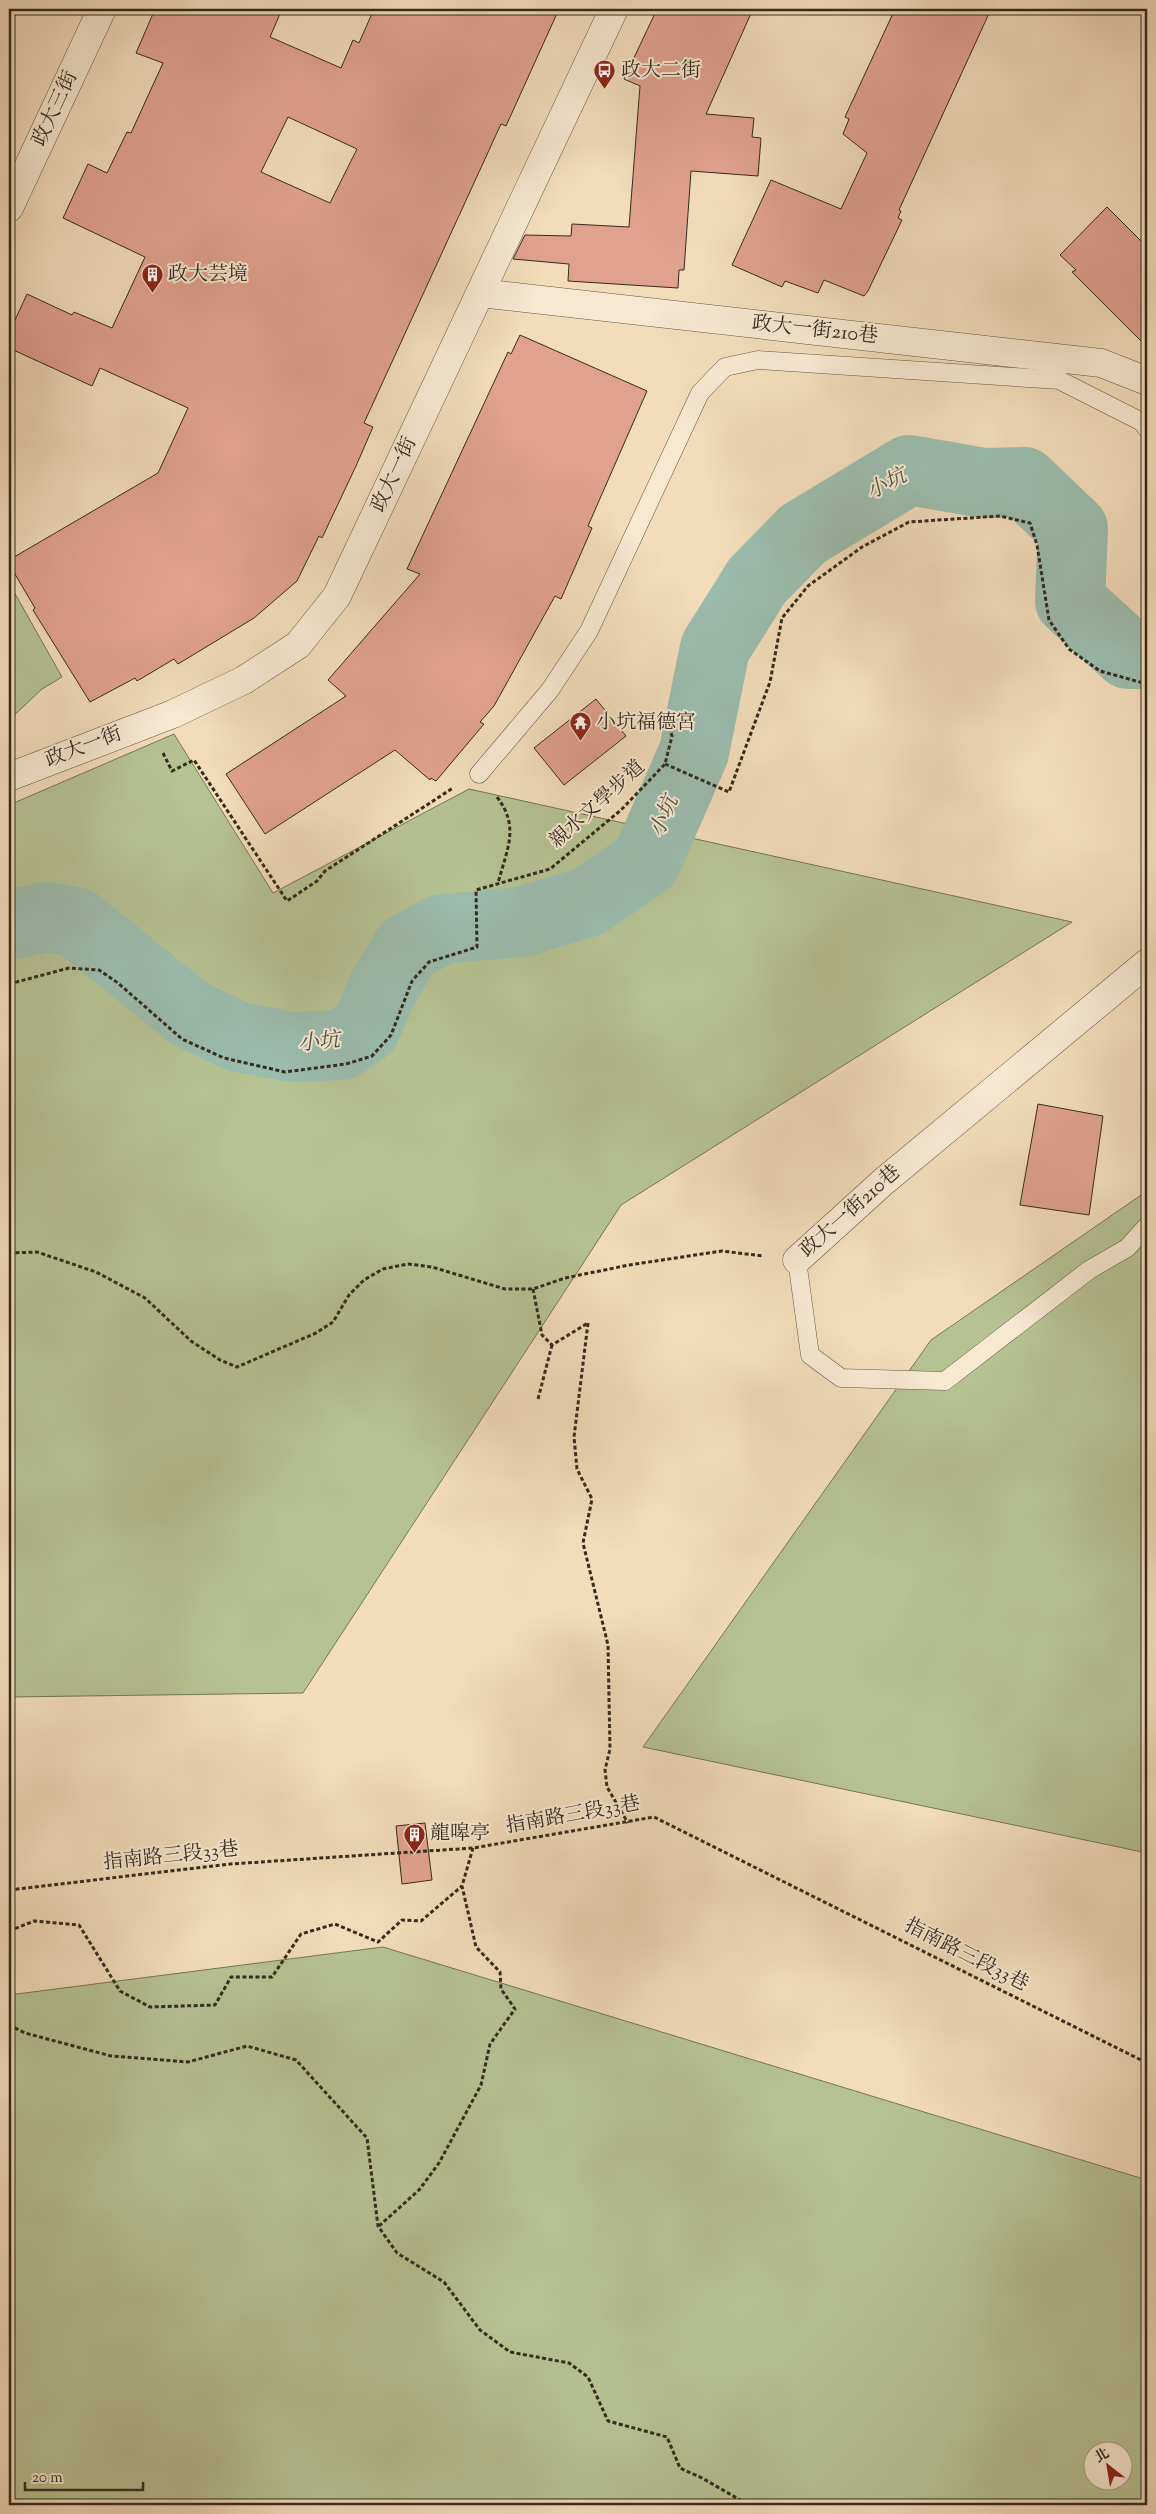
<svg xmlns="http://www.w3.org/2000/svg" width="1156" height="2514" viewBox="0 0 1156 2514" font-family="'Sorts Mill Goudy','Noto Serif TC',serif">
<rect width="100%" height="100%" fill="#f2dcb9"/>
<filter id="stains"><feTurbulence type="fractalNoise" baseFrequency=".004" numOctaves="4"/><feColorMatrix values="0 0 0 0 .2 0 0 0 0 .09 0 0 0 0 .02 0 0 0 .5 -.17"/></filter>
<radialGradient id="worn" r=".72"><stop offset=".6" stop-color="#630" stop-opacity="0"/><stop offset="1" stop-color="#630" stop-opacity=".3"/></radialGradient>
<!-- green -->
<g fill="#b6c292" stroke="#757658" fill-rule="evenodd">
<polygon points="9,583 62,677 42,689 9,720"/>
<polygon points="174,734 273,893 469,789 1072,922 621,1205 303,1693 9,1697 9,805"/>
<polygon points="1147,1191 1147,1853 643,1747 931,1340"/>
<path d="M383 1947 1147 2180V2505H9V1995ZM1094 2452H1124V2482H1094Z"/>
</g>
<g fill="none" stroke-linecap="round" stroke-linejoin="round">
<!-- river -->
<polyline stroke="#9bbcae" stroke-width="70" points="9,925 46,917 76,922 190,1014 239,1037 291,1047 342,1045 366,1028 382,990 407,948 442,929 521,922 588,902 646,862 694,752 715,648 757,581 803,534 909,470 984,483 1024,482 1073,529 1070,601 1128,654 1147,654"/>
</g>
<!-- building -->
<g fill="#e0a18e" stroke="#342a1f" fill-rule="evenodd">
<path d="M155 9H282L270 37 341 68 353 40 359 43 374 9H559L506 126 501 124 364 423 373 427 356 466 322 538 319 536 297 581 254 618 178 664 174 659 137 681 135 678 90 702 33 610 35 608 9 564V560L158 473 188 408 100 368 92 386 9 348V333L27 294 72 315 74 312 112 328 145 257 63 218 88 164 107 173 127 132 131 133 163 63 136 53ZM288 117 357 149 330 203 261 172Z"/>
<polygon points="657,9 753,9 706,114 754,118 752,137 761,138 758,176 691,171 684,270 679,270 678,288 568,281 569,264 513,259 525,235 571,236 572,224 629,227 640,86 624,79"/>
<polygon points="895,9 991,9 899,210 901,211 898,218 902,220 868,291 864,296 824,280 818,293 785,281 782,287 732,265 771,180 841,209 867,153 843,134 849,119 845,117"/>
<polygon points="1107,207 1147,247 1147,347 1072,272 1076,270 1060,255"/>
<polygon points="520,335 647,391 588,526 592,528 561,599 555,596 494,706 480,722 484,724 436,781 431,778 430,780 395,750 265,834 226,774 346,696 328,680 420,574 407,569 508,352 511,354"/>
<polygon points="596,699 626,736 564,785 534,748"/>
<polygon points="1038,1104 1103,1116 1089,1215 1020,1205"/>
<polygon points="425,1823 432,1880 402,1884 396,1826"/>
</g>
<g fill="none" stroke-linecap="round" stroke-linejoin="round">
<defs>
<g id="service">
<polyline points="479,774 550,690 589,631 700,393 725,367 758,360 1059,380 1142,422 1147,429"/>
<polyline points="797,1260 810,1355 841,1378 945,1381 1089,1270 1127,1248 1147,1226"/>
</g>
<g id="minor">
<polyline points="9,208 102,9"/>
<polyline points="480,293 1101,363 1147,381"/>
<polyline points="9,777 173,714 244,680 298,645 337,596 614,9"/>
<polyline points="797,1260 883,1182 1147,963"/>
</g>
</defs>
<!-- service casing -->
<use href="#service" stroke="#645646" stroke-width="19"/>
<!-- minor casing -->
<use href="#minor" stroke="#645646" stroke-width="29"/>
<!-- path -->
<g stroke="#342a1f" stroke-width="3" stroke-dasharray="4 2.5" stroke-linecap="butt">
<polyline points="163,753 172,771 194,760 287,901 317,881 325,871 453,788"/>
<polyline points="665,764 729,792 770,682 782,618 808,586 862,547 909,522 1000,516 1030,523 1037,545 1049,620 1069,649 1100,671 1147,684"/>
<path d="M497 797C520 827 507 849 498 883"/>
<polyline points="9,984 69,968 99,970 118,983 182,1039 224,1058 285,1072 346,1064 372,1056 391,1035 412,981 429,962 477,947 476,890 550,869 621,810 665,764 672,736 669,727"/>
<polyline points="9,1253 37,1252 96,1272 145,1298 191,1341 220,1360 237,1367 316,1333 333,1322 349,1295 364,1280 383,1269 408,1264 432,1267 505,1289 533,1289 565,1278 629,1265 722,1251 764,1256"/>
<polyline points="533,1289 542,1335 552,1345 588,1323"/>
<polyline points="588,1323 574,1437 577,1469 592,1499 583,1543 608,1645 610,1749 605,1770 607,1787 628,1823"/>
<polyline points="538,1399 552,1345"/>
<polyline points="9,1890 230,1864 473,1848 654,1817 1147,2063"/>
<polyline points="9,1931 34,1921 79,1925 120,1991 150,2007 215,2005 231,1977 272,1977 301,1934 335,1924 378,1942 402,1920 421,1921 462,1886"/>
<polyline points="9,2025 25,2033 111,2056 188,2062 247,2046 296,2060 367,2138 378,2226 397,2253 444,2282 480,2330 510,2352 569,2363 588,2377 608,2421 667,2437 680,2468 702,2478 749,2505"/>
<polyline points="379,2226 419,2190 439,2163 481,2085 490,2044 515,2009 501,1989 500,1972 476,1947 462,1886 473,1848"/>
</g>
<!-- service -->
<use href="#service" stroke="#f7e8d2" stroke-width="18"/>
<!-- minor -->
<use href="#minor" stroke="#f7e8d2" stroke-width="28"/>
</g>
<!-- icons -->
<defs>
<symbol id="bus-pin" viewBox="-11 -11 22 30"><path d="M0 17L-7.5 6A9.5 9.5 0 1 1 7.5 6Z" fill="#8f2418" stroke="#f7e8d2"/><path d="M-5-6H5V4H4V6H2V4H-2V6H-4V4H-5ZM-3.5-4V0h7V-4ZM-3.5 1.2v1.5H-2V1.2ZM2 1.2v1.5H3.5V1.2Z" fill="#fff"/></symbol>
<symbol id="building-pin" viewBox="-11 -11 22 30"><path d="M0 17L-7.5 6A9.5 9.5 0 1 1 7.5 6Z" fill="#8f2418" stroke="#f7e8d2"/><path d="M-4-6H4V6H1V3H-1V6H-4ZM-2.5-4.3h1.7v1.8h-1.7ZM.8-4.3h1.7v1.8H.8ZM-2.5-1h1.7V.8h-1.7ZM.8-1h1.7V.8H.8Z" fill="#fff"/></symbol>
<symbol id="temple-pin" viewBox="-11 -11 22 30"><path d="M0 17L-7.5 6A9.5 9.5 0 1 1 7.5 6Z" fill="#8f2418" stroke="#f7e8d2"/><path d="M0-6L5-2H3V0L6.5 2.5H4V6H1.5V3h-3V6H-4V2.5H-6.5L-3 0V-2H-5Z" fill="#fff"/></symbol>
</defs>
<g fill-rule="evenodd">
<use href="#bus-pin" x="592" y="58" width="25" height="34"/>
<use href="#building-pin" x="140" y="262" width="25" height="34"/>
<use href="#temple-pin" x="568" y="710" width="25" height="34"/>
<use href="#building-pin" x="402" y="1822" width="25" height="34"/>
</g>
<g text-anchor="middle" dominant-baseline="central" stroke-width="4" stroke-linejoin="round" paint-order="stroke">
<!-- poi labels -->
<g font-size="20" fill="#342a1f" stroke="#f7e8d2" text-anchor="start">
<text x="621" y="71">政大二街</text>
<text x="168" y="275">政大芸境</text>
<text x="596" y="723">小坑福德宮</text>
<text x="430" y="1834">龍嗥亭</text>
</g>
<!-- street labels -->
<g font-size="20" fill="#342a1f" stroke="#f7e8d2">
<text transform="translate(56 109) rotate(-65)">政大三街</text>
<text transform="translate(815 331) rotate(6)">政大一街210巷</text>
<text transform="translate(395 475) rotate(-65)">政大一街</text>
<text transform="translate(84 748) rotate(-21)">政大一街</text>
<text transform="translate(598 805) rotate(-42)">親水文學步道</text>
<text transform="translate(851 1212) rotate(-42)">政大一街210巷</text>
<text transform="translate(573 1816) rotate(-10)">指南路三段33巷</text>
<text transform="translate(171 1857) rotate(-6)">指南路三段33巷</text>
<text transform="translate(966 1956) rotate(27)">指南路三段33巷</text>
</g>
<!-- water labels -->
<g font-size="21" font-style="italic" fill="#4e4e43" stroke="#f7e8d2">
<text transform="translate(887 485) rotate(-28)">小坑</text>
<text transform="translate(665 817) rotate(-67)">小坑</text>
<text transform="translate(319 1043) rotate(-6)">小坑</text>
</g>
</g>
<!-- margin -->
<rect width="1156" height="2514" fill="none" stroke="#f2dcb9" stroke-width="30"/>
<rect x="10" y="10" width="1136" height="2494" fill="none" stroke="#342a1f" stroke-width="2.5"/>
<rect x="15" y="15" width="1126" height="2484" fill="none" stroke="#342a1f"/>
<!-- north arrow -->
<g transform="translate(1108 2466) rotate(329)"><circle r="24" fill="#f7e8d2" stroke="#a99c8a"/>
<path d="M0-4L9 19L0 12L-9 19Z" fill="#8f2418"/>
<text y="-8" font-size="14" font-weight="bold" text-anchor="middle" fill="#342a1f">北</text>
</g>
<!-- scale -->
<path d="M25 2482v8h118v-8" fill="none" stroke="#342a1f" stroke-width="2.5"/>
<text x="32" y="2482" font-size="15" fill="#342a1f" stroke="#f7e8d2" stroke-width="4" paint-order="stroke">20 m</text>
<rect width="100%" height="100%" filter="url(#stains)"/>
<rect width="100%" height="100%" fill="url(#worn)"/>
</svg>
